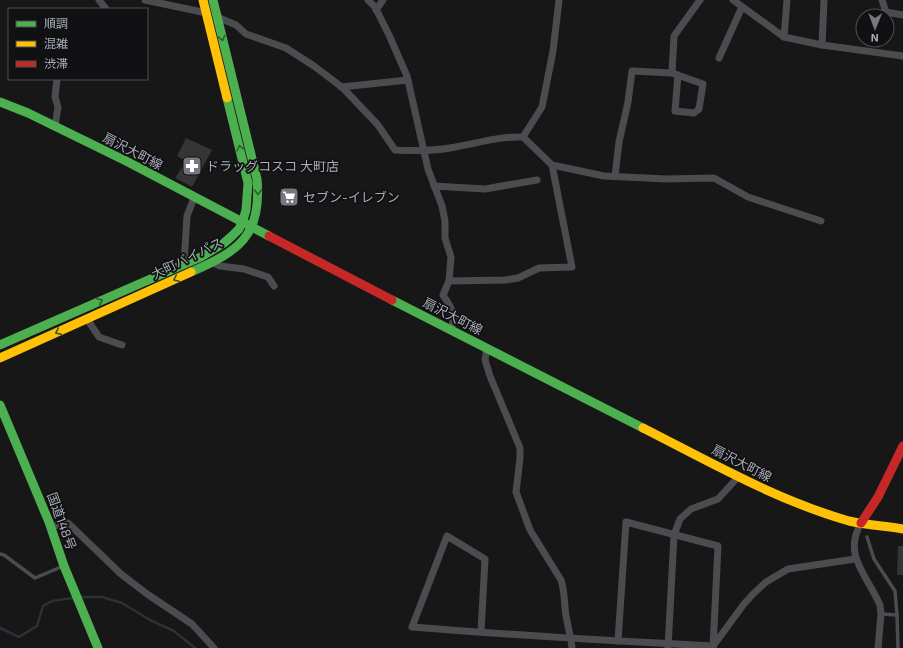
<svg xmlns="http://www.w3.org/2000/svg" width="903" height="648" viewBox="0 0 903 648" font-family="'Exo 2','Noto Sans JP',sans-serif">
<rect width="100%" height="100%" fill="#171717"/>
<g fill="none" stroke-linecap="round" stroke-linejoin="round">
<!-- stream -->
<g stroke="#2a3239" stroke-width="2.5">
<polyline points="82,597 102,597 122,603 150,620 174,631 195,648"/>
<polyline points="0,628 19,637 37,626 43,606 52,601 73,598"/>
</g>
</g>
<!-- building -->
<g fill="#353536">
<polygon points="186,138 212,150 192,187 175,178 186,161 177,156"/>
<polygon points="898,546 903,546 903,575 897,575"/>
</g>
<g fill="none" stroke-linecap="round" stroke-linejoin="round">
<!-- lane -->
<g stroke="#4b4c50" stroke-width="3.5">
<polyline points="867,537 874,559 895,591 897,615 898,648"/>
<polyline points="0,554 4,555 35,578 61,567"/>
<polyline points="881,614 897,615"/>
</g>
<!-- street -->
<g stroke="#4b4c50" stroke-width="7">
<polyline points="99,0 106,9"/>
<polyline points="145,0 207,13"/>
<path d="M368 0 375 7 389 35 407 76 428 169 442 206 445 221V238L451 257 449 281 443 295C451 308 457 313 451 329"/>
<polyline points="733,0 784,37 822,45 903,56"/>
<polyline points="882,0 886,12 903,15"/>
<polyline points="376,10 383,0"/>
<path d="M217 17 236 25 246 34 286 48 314 66 343 88 378 125 395 150C414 151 432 151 450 148 475 144 498 136 523 137L552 165 604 176 666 179 714 178 748 197 821 221"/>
<polyline points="784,37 787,0"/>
<polyline points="822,45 824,0"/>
<polyline points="719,58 742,7"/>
<polyline points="672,73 703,84 699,109 694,113 675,111 678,75"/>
<polyline points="341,87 408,80"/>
<polyline points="55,126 58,107 55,97 57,79"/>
<polyline points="523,137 542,107 553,51 559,0"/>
<polyline points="615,176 619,142 628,102 632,71 672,73 674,36 700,0"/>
<polyline points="434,186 485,189 537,180"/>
<polyline points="213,263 220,266 244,269 268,277 274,286"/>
<polyline points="184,264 187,216 194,198"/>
<polyline points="449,281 506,280 518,278 539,268 572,267 552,165"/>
<polyline points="87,319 99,337 122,345"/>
<path d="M487 348 485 360 490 376 520 448V458L516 492 530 530 561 580C565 592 564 604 566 616 568 627 571 637 572 648"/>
<path d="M861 523C842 556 868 576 880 605L881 614 878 648"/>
<polyline points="51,527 68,523 121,574 147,594 192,624 214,648"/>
<path d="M481 632 485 559 447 536 412 627C512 635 613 641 713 646"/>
<polyline points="618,641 626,522 718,546 713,648"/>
<polyline points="713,646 744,604 753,594 766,582 788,569 855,559"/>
<polyline points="668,648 674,535 680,519 691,509 718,499 739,476"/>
</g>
<!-- fast -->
<g stroke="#4caf50" stroke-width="9">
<polyline points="0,102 28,113 128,162 269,236"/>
<path d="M191 272C239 251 262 236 257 179L213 0"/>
<polyline points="392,300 643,428"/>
<polyline points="0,345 201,257 224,243 232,236 239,229 243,220 246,210 248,183 227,98"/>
<polyline points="0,405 49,522 64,566 98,648"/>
</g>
<!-- slow -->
<g stroke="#ffc107" stroke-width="9">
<polyline points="203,0 227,98"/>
<polyline points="0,358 191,272"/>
<path d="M643 428C710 462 776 500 849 521 866 525 885 526 903 529"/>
</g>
<!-- jam -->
<g stroke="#c62828" stroke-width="9">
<polyline points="269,236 392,300"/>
<polyline points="861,523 878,497 903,446"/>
</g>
</g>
<!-- one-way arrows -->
<defs><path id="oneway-chevron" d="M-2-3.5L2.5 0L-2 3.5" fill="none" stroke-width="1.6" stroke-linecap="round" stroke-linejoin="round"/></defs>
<g stroke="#2e6032">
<use href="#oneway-chevron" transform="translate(222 38) rotate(76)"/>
<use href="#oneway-chevron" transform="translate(240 148) rotate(-103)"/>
<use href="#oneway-chevron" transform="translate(258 192) rotate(88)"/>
<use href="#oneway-chevron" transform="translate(176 279) rotate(156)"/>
<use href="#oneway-chevron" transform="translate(100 301) rotate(-24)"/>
<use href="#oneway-chevron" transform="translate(58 332) rotate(156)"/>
</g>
<!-- icons -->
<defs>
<symbol id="pharmacy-square" viewBox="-11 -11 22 22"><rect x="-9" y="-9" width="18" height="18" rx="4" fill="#757880" stroke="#111113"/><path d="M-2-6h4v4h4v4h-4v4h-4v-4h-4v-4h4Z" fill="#fff"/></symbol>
<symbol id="supermarket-square" viewBox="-11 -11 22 22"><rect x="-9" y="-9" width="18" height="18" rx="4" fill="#757880" stroke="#111113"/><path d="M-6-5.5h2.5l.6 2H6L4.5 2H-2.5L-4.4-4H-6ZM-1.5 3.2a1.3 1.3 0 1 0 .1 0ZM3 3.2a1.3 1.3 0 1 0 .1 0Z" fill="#fff"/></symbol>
</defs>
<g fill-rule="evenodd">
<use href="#pharmacy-square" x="181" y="155" width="22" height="22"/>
<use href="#supermarket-square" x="278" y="186" width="22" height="22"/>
</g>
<g text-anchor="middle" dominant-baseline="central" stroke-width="3.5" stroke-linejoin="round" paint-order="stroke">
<!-- street labels -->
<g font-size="13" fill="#a8adb8" stroke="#111113">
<text transform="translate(133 151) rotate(27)">扇沢大町線</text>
<text transform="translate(187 258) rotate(-26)">大町バイパス</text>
<text transform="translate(453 316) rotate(27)">扇沢大町線</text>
<text transform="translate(742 463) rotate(27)">扇沢大町線</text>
<text transform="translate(62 521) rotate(70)">国道148号</text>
</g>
<!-- poi labels -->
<g font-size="13" fill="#a8adb8" stroke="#111113" text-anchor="start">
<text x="206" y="166">ドラッグコスコ 大町店</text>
<text x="303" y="197">セブン-イレブン</text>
</g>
</g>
<!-- legend -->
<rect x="8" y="8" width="140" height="72" fill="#111113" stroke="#4d4f55"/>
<rect x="16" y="21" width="20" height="6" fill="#4caf50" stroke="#4d4f55"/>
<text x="44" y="28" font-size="12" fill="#a8adb8">順調</text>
<rect x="16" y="41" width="20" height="6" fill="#ffc107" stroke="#4d4f55"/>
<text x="44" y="48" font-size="12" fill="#a8adb8">混雑</text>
<rect x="16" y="61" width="20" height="6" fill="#c62828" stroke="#4d4f55"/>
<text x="44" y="68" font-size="12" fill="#a8adb8">渋滞</text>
<!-- north arrow -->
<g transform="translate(875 28) rotate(181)"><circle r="19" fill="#111113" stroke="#4d4f55"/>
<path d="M0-3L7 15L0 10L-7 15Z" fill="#757880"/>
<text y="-6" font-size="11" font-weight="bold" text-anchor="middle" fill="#a8adb8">N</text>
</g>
</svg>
